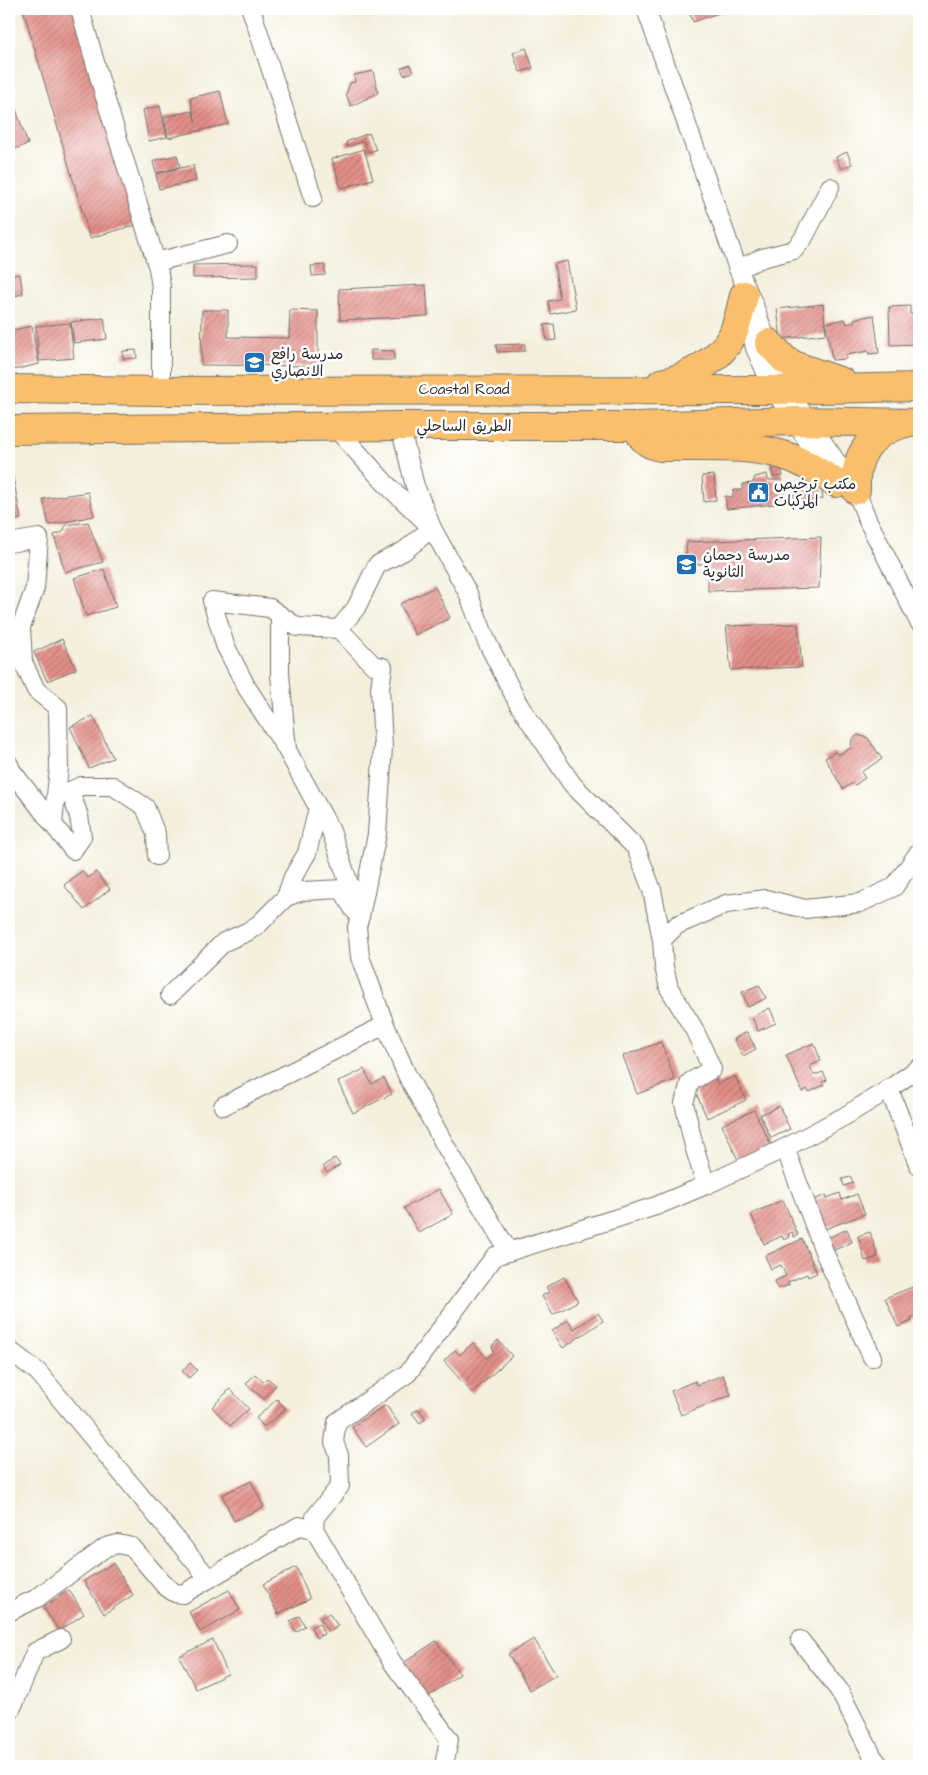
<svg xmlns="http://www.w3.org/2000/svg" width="928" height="1775" viewBox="0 0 928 1775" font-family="'Architects Daughter','Playpen Sans Arabic',sans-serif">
<defs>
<pattern id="building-hatch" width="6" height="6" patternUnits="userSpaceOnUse" patternTransform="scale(1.25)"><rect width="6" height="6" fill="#e48f89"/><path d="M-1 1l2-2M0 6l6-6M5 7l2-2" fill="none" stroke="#b97570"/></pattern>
</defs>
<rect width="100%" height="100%" fill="#fff"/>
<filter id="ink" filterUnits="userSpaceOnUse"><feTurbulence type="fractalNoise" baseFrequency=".02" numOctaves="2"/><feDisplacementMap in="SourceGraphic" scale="10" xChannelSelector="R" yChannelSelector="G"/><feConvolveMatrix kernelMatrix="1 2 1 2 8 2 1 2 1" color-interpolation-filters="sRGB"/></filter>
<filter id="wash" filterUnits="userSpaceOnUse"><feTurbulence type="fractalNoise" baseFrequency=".0096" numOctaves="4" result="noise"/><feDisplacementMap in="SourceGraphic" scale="20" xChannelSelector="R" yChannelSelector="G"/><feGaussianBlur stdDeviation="1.12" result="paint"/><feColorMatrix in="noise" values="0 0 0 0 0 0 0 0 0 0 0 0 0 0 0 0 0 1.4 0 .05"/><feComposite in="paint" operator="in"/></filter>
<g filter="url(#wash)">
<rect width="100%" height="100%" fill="#f4efdc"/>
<g id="blocks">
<!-- building -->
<g fill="url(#building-hatch)">
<polygon points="23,9 74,9 136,225 90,238"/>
<polygon points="688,9 729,9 693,22"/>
<polygon points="526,48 533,68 520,72 513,53"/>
<polygon points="410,65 413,72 404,75 401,68"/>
<polygon points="373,71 378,93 351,106 346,94 350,83 355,82 354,75"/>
<polygon points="9,90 28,144 9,151"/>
<polygon points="220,91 228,124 168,138 164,117 192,111 196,123 190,98"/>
<polygon points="160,106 167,137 149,141 143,110"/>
<polygon points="369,133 376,150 368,152 364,141 347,147 346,142"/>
<polygon points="364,149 373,179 341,188 332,159"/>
<polygon points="847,152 852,164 841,169 836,157"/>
<polygon points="177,155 180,167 156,173 153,161"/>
<polygon points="193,165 196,181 159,189 156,174"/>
<polygon points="567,261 576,309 551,314 548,301 560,299 554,264"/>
<polygon points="258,264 258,277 193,278 193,265"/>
<polygon points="325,265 325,275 312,276 311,266"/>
<polygon points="20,274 23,294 9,297 9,276"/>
<polygon points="426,285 428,316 340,320 339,289"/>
<polygon points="823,304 826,334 781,339 777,309"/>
<polygon points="910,306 910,314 919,314 919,344 890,345 889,307"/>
<polygon points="202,310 228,310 228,337 289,338 290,310 318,311 318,366 201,365"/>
<polygon points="874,315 879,353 869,354 868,351 846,355 846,359 832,360 826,323 845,319 847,324 854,322 854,319"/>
<polygon points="104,318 107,339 74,343 71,322"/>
<polygon points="70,323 74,358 39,361 36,326"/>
<polygon points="554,324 556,340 547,341 544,325"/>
<polygon points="32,326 39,364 9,371 9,331"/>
<polygon points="525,344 525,351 497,352 496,345"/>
<polygon points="136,350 137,358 123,359 123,351"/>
<polygon points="371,350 394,351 394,360 371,360"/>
<polygon points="780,461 783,476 773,477 770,462"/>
<polygon points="767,474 768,480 782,480 785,503 727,509 725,496 732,497 734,490 742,490 743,484 753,483 755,477"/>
<polygon points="714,475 716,500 704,502 702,476"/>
<polygon points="9,477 13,477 21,519 9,522"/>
<polygon points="821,483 823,499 796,501 793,484"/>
<polygon points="88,492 94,516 49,525 43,499"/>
<polygon points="88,522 103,562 65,572 54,535 63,532 66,525"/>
<polygon points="821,537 819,588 708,591 708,564 685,564 687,542"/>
<polygon points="104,569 116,607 86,616 74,578"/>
<polygon points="435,587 450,618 415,635 400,604"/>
<polygon points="9,616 14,634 9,636"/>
<polygon points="798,624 802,667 731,670 726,626"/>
<polygon points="62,639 76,669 47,681 34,652"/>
<polygon points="93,716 113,758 89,768 70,727"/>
<polygon points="858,735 868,738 882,759 861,772 865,778 855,785 853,783 843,789 825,758 835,752 838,755 851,748 852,739"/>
<polygon points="82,871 88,878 96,872 110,889 84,910 64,885"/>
<polygon points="759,985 766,998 748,1007 742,992"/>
<polygon points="770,1008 776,1023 758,1031 752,1017"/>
<polygon points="747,1032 756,1049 743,1056 734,1039"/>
<polygon points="661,1042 675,1080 637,1094 623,1056"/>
<polygon points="814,1043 821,1061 810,1066 814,1075 823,1072 827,1080 822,1082 824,1085 809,1092 807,1089 802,1092 786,1055"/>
<polygon points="364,1069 372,1084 384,1078 392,1094 353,1113 338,1082"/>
<polygon points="735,1076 746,1100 707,1118 694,1088 715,1078 718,1084"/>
<polygon points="779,1106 790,1129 771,1138 760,1115"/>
<polygon points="754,1110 771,1145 738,1160 722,1125"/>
<polygon points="335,1158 340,1165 327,1173 323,1166"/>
<polygon points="851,1177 853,1183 844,1186 842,1179"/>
<polygon points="439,1189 453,1214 419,1233 404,1208"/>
<polygon points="840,1193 842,1200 857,1194 865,1214 822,1230 811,1201 826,1195 827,1198"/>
<polygon points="783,1200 798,1235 794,1237 792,1232 788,1234 789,1237 784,1240 782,1236 764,1244 751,1214"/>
<polygon points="847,1229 852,1242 832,1251 826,1239"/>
<polygon points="870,1232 878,1257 865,1261 858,1236"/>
<polygon points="802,1239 817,1273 808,1277 807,1274 788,1282 789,1285 778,1289 775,1281 786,1276 781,1265 771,1269 765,1256"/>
<polygon points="564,1277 578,1301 553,1315 542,1296 549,1292 546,1287"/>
<polygon points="915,1286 917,1291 919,1290 919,1315 911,1319 912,1321 898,1327 885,1298"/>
<polygon points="598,1313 603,1321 563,1348 552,1331 568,1320 574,1329"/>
<polygon points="498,1340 512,1356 472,1393 444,1361 455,1350 460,1355 473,1343 487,1358 494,1352 492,1346"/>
<polygon points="190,1363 197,1370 189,1378 182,1371"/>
<polygon points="255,1374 263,1382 267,1378 276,1385 264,1399 246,1384"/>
<polygon points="723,1375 731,1395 681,1415 671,1391 695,1381 697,1385"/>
<polygon points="230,1389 249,1409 230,1426 212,1407"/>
<polygon points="277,1399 286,1409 264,1427 256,1418"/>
<polygon points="386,1405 399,1424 366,1447 352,1427"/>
<polygon points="419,1409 426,1419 420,1423 412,1413"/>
<polygon points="251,1481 264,1507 234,1521 222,1495"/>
<polygon points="113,1563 133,1595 104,1614 84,1581"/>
<polygon points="296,1567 310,1599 278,1614 263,1584"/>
<polygon points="69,1590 84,1614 59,1631 43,1607"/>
<polygon points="229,1590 240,1610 200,1632 189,1612"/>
<polygon points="329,1613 338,1626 329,1632 320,1619"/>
<polygon points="299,1616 305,1626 296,1632 290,1621"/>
<polygon points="319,1623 324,1634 316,1638 311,1627"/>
<polygon points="534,1639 556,1675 530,1690 508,1654"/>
<polygon points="213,1640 228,1674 196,1689 179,1656"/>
<polygon points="436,1641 460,1674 426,1698 402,1664"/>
</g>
</g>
</g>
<g filter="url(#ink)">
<use href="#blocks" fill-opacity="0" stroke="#717069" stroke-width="1"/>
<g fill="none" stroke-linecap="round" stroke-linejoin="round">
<defs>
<g id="minor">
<polyline points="80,9 104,94 158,268 161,287 161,391"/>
<polyline points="251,9 313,198"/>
<polyline points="646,9 738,269 754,305 776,367 786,389 856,490 867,519 919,622"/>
<polyline points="156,262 228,244"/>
<polyline points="738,269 762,258 794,250 803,239 830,187"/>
<polyline points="746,309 755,348 774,390 831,476"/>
<polyline points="400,426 415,486 432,528 468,593 486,640 519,705 572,784 636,848 652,890 662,940"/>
<polyline points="9,543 39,538 35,588 21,627 23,662 36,690 58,708 59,768 53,823"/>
<polyline points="280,616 280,674 287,750 331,831 360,916 377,834 383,747 380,688 383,667 373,665 339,629 356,608 377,565 404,551 432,528 386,484 334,426"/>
<polyline points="286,748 247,688 225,645 212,601 270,608 297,627 339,629"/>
<polyline points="9,764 11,770 73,850 82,837 79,816 70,791"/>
<polyline points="61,795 81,786 113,786 145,807 156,834 157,856"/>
<polyline points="286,897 303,891 342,889 354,910 360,916 357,927 360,957 385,1025 407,1075 446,1147 509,1252"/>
<polyline points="170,995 224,942 247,932 259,924 286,897 293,877 307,853 318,808"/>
<polyline points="889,1089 919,1166"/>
<polyline points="223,1106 385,1025"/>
<polyline points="785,1148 825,1254 872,1357"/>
<polyline points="706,1185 694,1146 684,1103 690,1082 712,1069 694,1029 669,988 664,967 662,940 677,925 726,904 766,899 805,909 860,903 894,887 919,852"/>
<polyline points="9,1350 38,1372 209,1579"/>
<polyline points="9,1612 37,1598 106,1547 118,1544 132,1547 165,1586 175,1593 183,1594 299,1526 314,1529"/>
<polyline points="800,1640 839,1690 873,1757 880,1766"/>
<polyline points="9,1713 15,1701 35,1652 61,1639"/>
<polyline points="444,1766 449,1739 392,1662 314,1529 315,1517 340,1486 339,1455 334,1442 337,1422 408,1373 495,1256 656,1206 706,1185 785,1148 845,1116 889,1089 919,1068"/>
</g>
<g id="trunk">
<polyline points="769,343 785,360 796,366 842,382"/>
<path d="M661 383C687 378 719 361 732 336 738 323 741 308 744 295"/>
<polyline points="9,389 161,391 774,390 919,387"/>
<path d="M637 426C641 439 647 444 660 447 701 448 746 443 786 456 804 462 820 473 836 483"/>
<polyline points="9,430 400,426 637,426 795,421 919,423"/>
<path d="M856 490C854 456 869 434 902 424"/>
</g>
</defs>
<!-- minor casing -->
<use href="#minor" stroke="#717069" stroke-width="20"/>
<!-- trunk casing -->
<use href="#trunk" stroke="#717069" stroke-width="30"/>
<!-- minor -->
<use href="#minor" stroke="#fff" stroke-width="18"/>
<!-- trunk -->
<use href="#trunk" stroke="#f9bf6d" stroke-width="28"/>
</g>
</g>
<!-- icons -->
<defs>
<symbol id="school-square" viewBox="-11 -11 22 22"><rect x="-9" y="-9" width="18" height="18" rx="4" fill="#1f6fb2" stroke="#fff"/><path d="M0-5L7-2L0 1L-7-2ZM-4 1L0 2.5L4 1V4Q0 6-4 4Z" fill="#fff"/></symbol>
<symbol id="civic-square" viewBox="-11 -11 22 22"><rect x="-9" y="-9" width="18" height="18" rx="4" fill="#1f6fb2" stroke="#fff"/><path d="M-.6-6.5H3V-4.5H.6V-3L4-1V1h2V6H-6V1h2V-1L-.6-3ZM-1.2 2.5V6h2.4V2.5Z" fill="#fff"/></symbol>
</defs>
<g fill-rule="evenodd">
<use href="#school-square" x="242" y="350" width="25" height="25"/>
<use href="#civic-square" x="746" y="480" width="25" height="25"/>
<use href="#school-square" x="674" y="552" width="25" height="25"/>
</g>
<g text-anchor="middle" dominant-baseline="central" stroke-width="5" stroke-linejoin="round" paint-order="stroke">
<!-- poi labels -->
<g font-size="15" fill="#2b2b2b" stroke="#fff" text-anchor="start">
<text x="271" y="354">مدرسة رافع<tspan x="271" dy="17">الانصاري</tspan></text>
<text x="774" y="484">مكتب ترخيص<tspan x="774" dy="17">المركبات</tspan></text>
<text x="703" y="555">مدرسة دحمان<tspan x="703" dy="17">الثانوية</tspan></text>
</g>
<!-- street labels -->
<g font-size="15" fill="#2b2b2b" stroke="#fff">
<text x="464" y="389">Coastal Road</text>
<text x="464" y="426">الطريق الساحلي</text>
</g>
</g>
<!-- margin -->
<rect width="928" height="1775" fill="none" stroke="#fff" stroke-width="30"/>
</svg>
